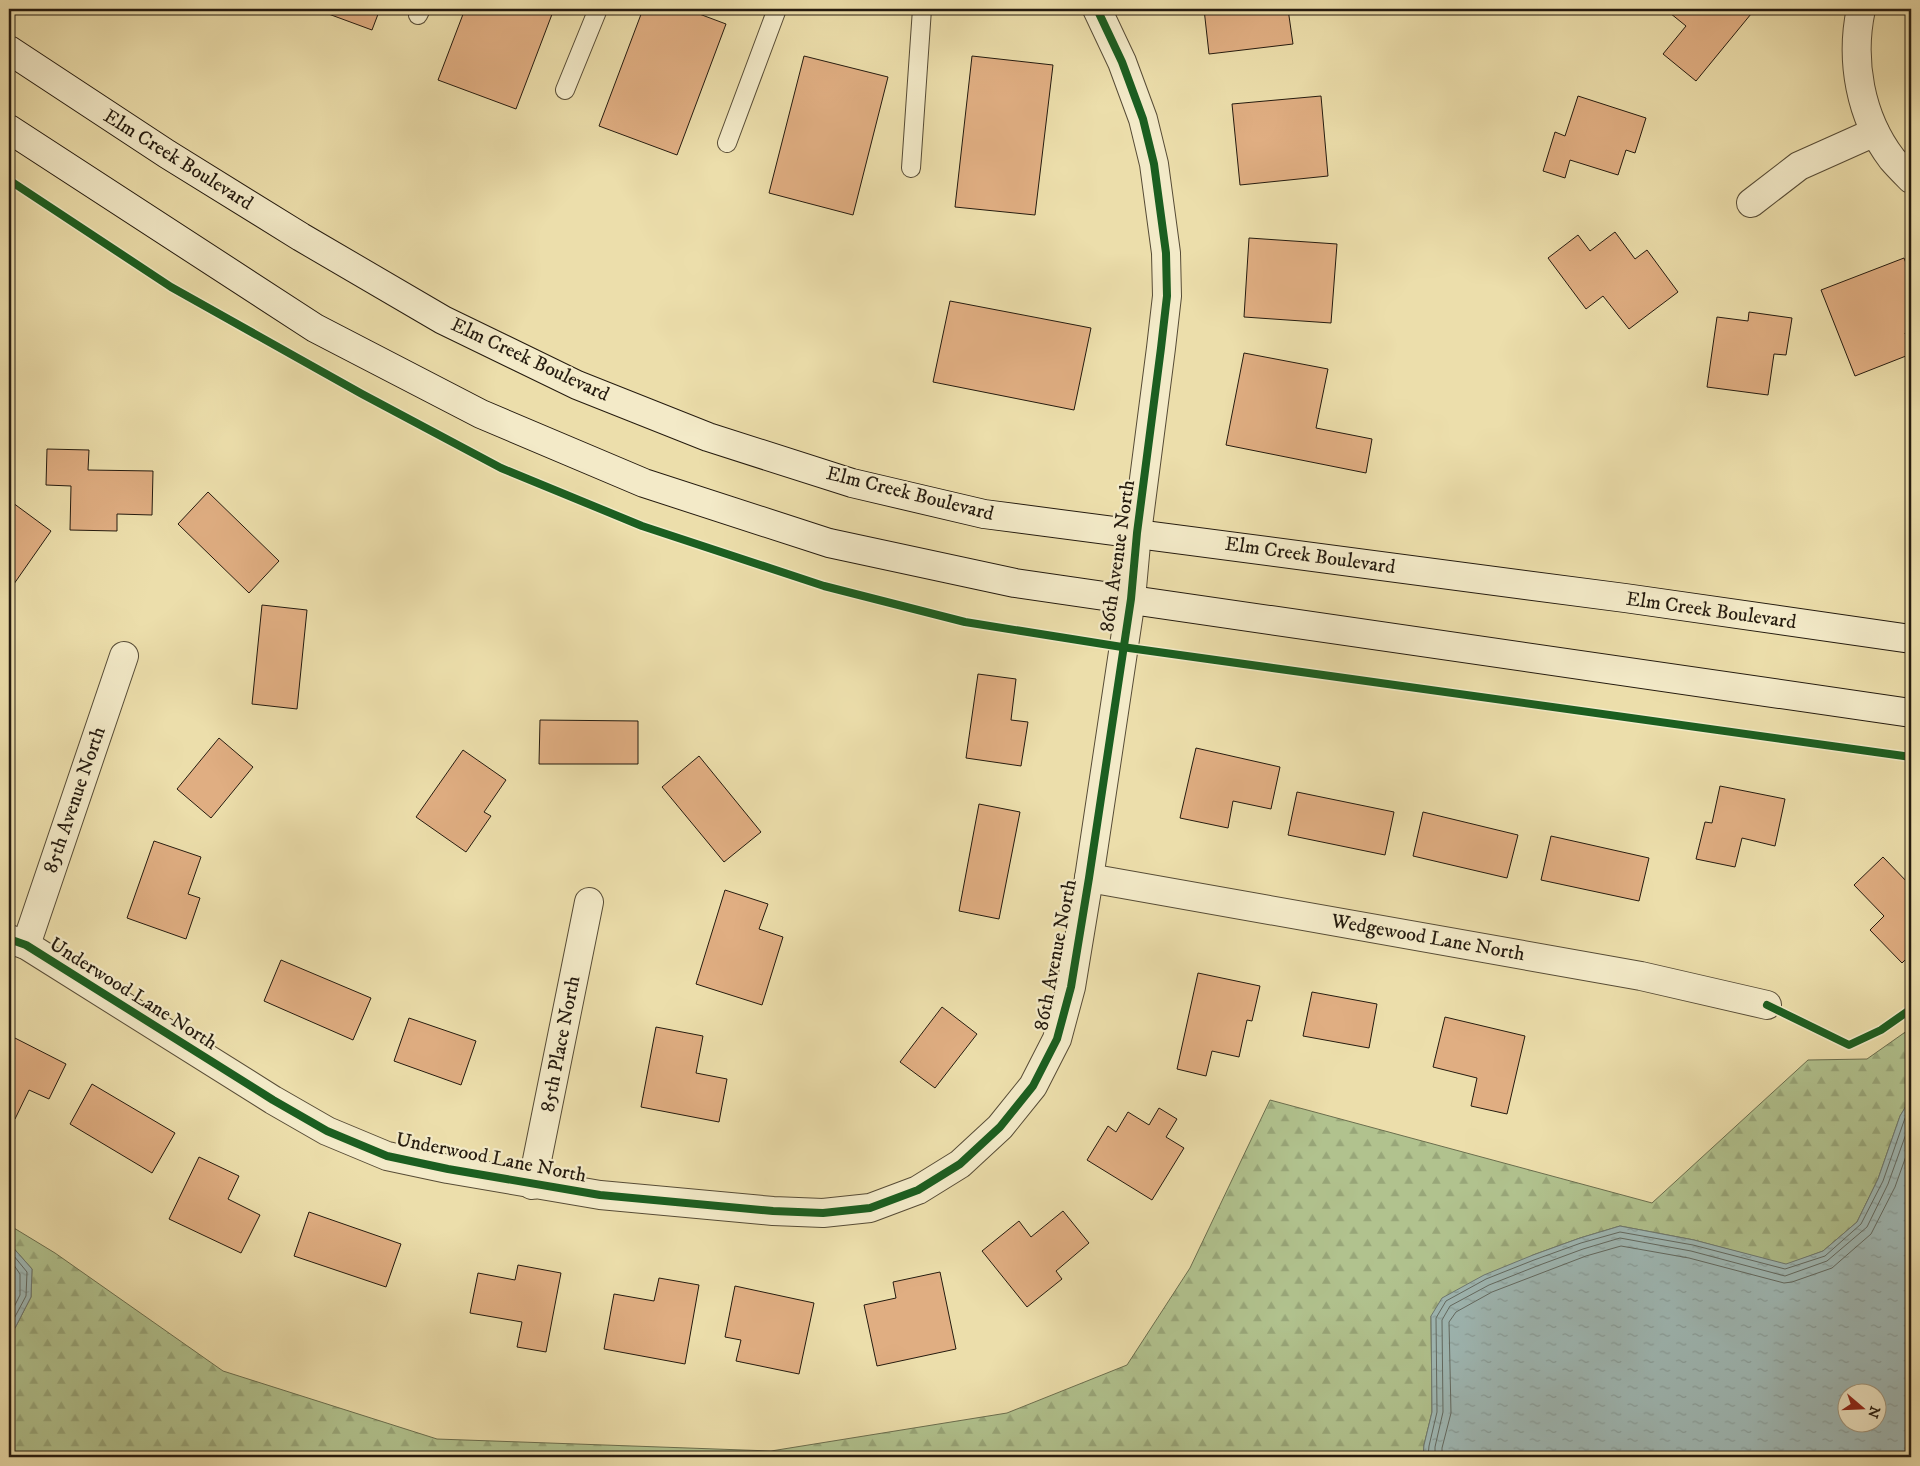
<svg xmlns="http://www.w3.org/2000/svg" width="1920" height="1466" viewBox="0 0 1920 1466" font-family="'IM FELL DW Pica',serif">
<defs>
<pattern id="forest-firs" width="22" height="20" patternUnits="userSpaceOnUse" patternTransform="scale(1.25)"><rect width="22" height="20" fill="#b1c28e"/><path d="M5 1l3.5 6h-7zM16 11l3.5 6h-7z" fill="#98a679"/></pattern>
<pattern id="water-ripples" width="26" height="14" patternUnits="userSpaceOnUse" patternTransform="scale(1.25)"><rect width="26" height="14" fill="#9fb9b6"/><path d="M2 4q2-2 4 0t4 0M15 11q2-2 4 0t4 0" fill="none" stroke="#899e9b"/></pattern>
</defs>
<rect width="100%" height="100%" fill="#ecdeab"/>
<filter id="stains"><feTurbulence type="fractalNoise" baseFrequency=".004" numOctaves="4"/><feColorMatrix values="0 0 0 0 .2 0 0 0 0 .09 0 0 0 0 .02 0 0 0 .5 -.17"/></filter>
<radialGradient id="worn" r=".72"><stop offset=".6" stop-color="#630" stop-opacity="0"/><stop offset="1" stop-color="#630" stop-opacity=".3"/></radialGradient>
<!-- forest -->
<polygon fill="url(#forest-firs)" stroke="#6b6e4e" points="1911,1028 1911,1098 1900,1116 1878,1179 1857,1222 1823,1251 1786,1265 1694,1240 1620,1226 1580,1238 1533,1255 1431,1316 1432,1412 1424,1445 1423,1457 9,1457 9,1335 15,1328 31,1297 32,1269 9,1243 9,1225 55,1253 223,1371 437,1439 771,1451 1007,1413 1127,1365 1190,1268 1270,1100 1652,1203 1808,1060 1867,1059"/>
<!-- water -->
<g fill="url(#water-ripples)" stroke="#6e7a73" fill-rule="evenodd">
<path d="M1911 1098V1457H1423L1424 1445 1432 1412 1431 1316 1442 1298 1484 1275 1533 1255 1580 1238 1620 1226 1694 1240 1786 1264 1823 1251 1857 1222 1878 1179 1900 1116ZM1848 1394H1878V1424H1848Z"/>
<polygon points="9,1243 32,1269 31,1297 15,1328 9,1335"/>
</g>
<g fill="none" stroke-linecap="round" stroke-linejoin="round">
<!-- shore -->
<g stroke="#626a62" stroke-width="1">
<polyline points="9,1250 27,1272 26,1296 9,1328"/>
<polyline points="9,1258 20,1274 20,1295 9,1317"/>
<polyline points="1428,1457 1429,1446 1437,1412 1436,1318 1446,1301 1486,1279 1534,1260 1581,1243 1620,1232 1693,1245 1785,1269 1825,1256 1861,1224 1883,1181 1905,1118 1911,1108"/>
<polyline points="1435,1457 1435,1447 1443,1412 1442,1320 1450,1306 1489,1285 1537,1266 1583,1249 1620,1238 1691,1251 1785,1276 1827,1261 1867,1227 1888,1184 1911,1120"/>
<polyline points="1442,1457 1442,1448 1451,1413 1449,1322 1456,1312 1492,1292 1586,1256 1621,1246 1689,1258 1784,1283 1792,1282 1832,1268 1871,1234 1895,1187 1911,1142"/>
</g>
</g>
<!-- building -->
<g fill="#e0ae82" stroke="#251b0f">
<polygon points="315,9 380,9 372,30"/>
<polygon points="465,9 554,9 516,109 438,80"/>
<polygon points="643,9 686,9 726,24 677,155 599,126"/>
<polygon points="1204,9 1288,9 1293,44 1209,54"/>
<polygon points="1665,9 1745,9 1751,14 1696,81 1663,54 1686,26"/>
<polygon points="804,56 888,77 853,215 769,193"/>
<polygon points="972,56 1053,65 1035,215 955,207"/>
<polygon points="1321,96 1328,176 1240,185 1232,104"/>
<polygon points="1578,96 1646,118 1635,153 1626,150 1618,175 1570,160 1565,178 1543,171 1555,132 1565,136"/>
<polygon points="1615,232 1635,259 1647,250 1678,292 1629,329 1603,296 1586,309 1548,258 1578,235 1590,251"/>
<polygon points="1249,238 1337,244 1331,323 1244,317"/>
<polygon points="1904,258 1911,276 1911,330 1905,333 1911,349 1911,354 1855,376 1821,290"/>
<polygon points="950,301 1091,328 1074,410 933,382"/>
<polygon points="1749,312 1792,318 1786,355 1774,354 1768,395 1707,387 1717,317 1748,321"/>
<polygon points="1244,353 1328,369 1316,428 1372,439 1366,473 1226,445"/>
<polygon points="47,449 89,450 88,470 153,471 152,515 117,514 117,531 70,530 71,486 46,485"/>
<polygon points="208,492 279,561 249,593 178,524"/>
<polygon points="9,500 51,531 9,591"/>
<polygon points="262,605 307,610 297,709 252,704"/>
<polygon points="978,674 1016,679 1011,720 1028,722 1021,766 966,758"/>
<polygon points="540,720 638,721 638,764 539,764"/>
<polygon points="219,738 253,767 211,818 177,789"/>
<polygon points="1196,748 1280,767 1271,809 1233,801 1228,828 1180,818"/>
<polygon points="463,750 506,780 484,812 491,816 466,852 416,817"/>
<polygon points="699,756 761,832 724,862 662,787"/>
<polygon points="1720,786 1785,799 1775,846 1742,838 1735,867 1696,859 1705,822 1712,823"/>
<polygon points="1297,792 1394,812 1385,855 1288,835"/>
<polygon points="979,804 1020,812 999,919 959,911"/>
<polygon points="1423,812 1518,835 1507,878 1413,856"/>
<polygon points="1551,836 1649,858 1639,901 1541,880"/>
<polygon points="154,841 201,857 188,894 200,898 186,939 127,918"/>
<polygon points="1883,857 1911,886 1911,954 1902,963 1870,930 1884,916 1854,885"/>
<polygon points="725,890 768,904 759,929 783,937 762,1005 696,984"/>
<polygon points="281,960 371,998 353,1040 264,1001"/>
<polygon points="1198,973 1260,986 1252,1021 1247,1020 1239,1057 1212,1051 1206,1076 1177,1069"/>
<polygon points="1312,992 1377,1004 1369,1048 1303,1036"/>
<polygon points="942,1007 977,1034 935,1088 900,1062"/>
<polygon points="1445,1017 1525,1036 1507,1114 1471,1106 1477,1078 1433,1067"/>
<polygon points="409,1018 476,1041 461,1085 394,1061"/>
<polygon points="656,1027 703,1036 696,1073 727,1079 719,1122 641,1107"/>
<polygon points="9,1035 66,1064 49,1099 29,1090 15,1119 9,1116"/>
<polygon points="92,1084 175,1133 152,1173 70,1124"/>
<polygon points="1159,1108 1177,1119 1166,1137 1184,1148 1152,1200 1087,1160 1108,1126 1116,1132 1128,1112 1149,1125"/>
<polygon points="199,1157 239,1176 228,1199 260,1215 241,1253 169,1219"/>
<polygon points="1063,1211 1089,1243 1056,1271 1062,1279 1027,1307 982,1251 1019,1221 1031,1237"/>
<polygon points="309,1212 401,1244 386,1287 294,1256"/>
<polygon points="518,1265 561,1273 546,1352 517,1347 522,1322 470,1313 478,1273 515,1280"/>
<polygon points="940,1272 956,1349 877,1366 864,1305 896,1298 893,1282"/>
<polygon points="659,1278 699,1285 685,1364 604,1349 614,1294 654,1301"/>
<polygon points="735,1286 814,1303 799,1374 736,1361 741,1340 725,1337"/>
</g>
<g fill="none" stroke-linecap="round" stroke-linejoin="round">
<defs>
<g id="service">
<polyline points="418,15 421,9"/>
<polyline points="565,90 598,9"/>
<polyline points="727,143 777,9"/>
<polyline points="911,168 922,9"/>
</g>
<g id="minor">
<path d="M1861 9C1850 60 1860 117 1892 159 1898 166 1905 173 1911 179"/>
<polyline points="1751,203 1799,166 1875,132"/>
<polyline points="1089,878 1641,976 1767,1005"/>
<polyline points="9,939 26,945 273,1100 327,1131 387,1156 448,1169 600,1195 773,1211 823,1213 870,1208 918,1190 960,1164 1000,1127 1033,1086 1057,1039 1071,987 1089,878 1131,599 1137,533 1161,348 1167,296 1166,253 1154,164 1143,119 1122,62 1097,9"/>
<polyline points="26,945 124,656"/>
<polyline points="532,1185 589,902"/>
</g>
<g id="secondary">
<polyline points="9,50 167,154 301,237 443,320 577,385 708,437 852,483 984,514 1625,598 1911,639"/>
<polyline points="9,129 315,328 481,414 644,483 829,543 1015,583 1911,713"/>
</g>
</defs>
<!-- service casing -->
<use href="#service" stroke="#574c36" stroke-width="20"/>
<!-- minor casing -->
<use href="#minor" stroke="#574c36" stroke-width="30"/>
<!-- secondary casing -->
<use href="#secondary" stroke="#251b0f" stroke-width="30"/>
<!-- service -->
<use href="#service" stroke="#f3eac8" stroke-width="18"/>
<!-- minor -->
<use href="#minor" stroke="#f3eac8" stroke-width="28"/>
<!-- secondary -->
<use href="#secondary" stroke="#f3eac8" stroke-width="28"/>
<defs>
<g id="cycleway">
<polyline points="9,180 171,287 362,394 501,468 642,526 824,586 965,622 1122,647 1911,757"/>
<polyline points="9,939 26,945 273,1100 327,1131 387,1156 448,1169 600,1195 773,1211 823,1213 870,1208 918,1190 960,1164 1000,1127 1033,1086 1057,1039 1071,987 1089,878 1131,599 1137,533 1161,348 1167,296 1166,253 1154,164 1143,119 1122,62 1097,9"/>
<polyline points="1767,1005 1849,1045 1881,1030 1911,1009"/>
</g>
</defs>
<!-- cycleway casing -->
<use href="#cycleway" stroke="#f3eac8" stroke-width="11"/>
<!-- cycleway -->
<use href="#cycleway" stroke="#1b5e20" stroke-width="8"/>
</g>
<g text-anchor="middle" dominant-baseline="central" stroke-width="4.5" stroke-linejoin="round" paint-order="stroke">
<!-- street labels -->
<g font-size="20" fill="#251b0f" stroke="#f3eac8">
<text transform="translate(178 160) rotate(32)">Elm Creek Boulevard</text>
<text transform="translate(530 360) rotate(25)">Elm Creek Boulevard</text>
<text transform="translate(910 494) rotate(14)">Elm Creek Boulevard</text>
<text transform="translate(1118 556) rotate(-82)">86th Avenue North</text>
<text transform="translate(1310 556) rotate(8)">Elm Creek Boulevard</text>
<text transform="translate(1711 611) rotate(8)">Elm Creek Boulevard</text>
<text transform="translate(75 800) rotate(-71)">85th Avenue North</text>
<text transform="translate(1428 938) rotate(10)">Wedgewood Lane North</text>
<text transform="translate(1056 955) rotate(-79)">86th Avenue North</text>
<text transform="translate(133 994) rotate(32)">Underwood Lane North</text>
<text transform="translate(561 1044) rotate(-79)">85th Place North</text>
<text transform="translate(491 1158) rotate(11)">Underwood Lane North</text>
</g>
</g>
<!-- margin -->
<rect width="1920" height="1466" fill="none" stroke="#ecdeab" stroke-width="30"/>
<rect x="10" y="10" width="1900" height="1446" fill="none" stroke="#251b0f" stroke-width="2.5"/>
<rect x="15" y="15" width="1890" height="1436" fill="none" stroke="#251b0f"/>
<!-- north arrow -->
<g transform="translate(1862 1408) rotate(109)"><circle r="24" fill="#f3eac8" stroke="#a1977e"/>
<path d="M0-4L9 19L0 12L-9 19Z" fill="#8f2418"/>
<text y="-8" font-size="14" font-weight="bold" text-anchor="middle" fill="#251b0f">N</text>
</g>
<rect width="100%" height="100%" filter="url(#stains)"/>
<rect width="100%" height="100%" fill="url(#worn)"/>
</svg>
